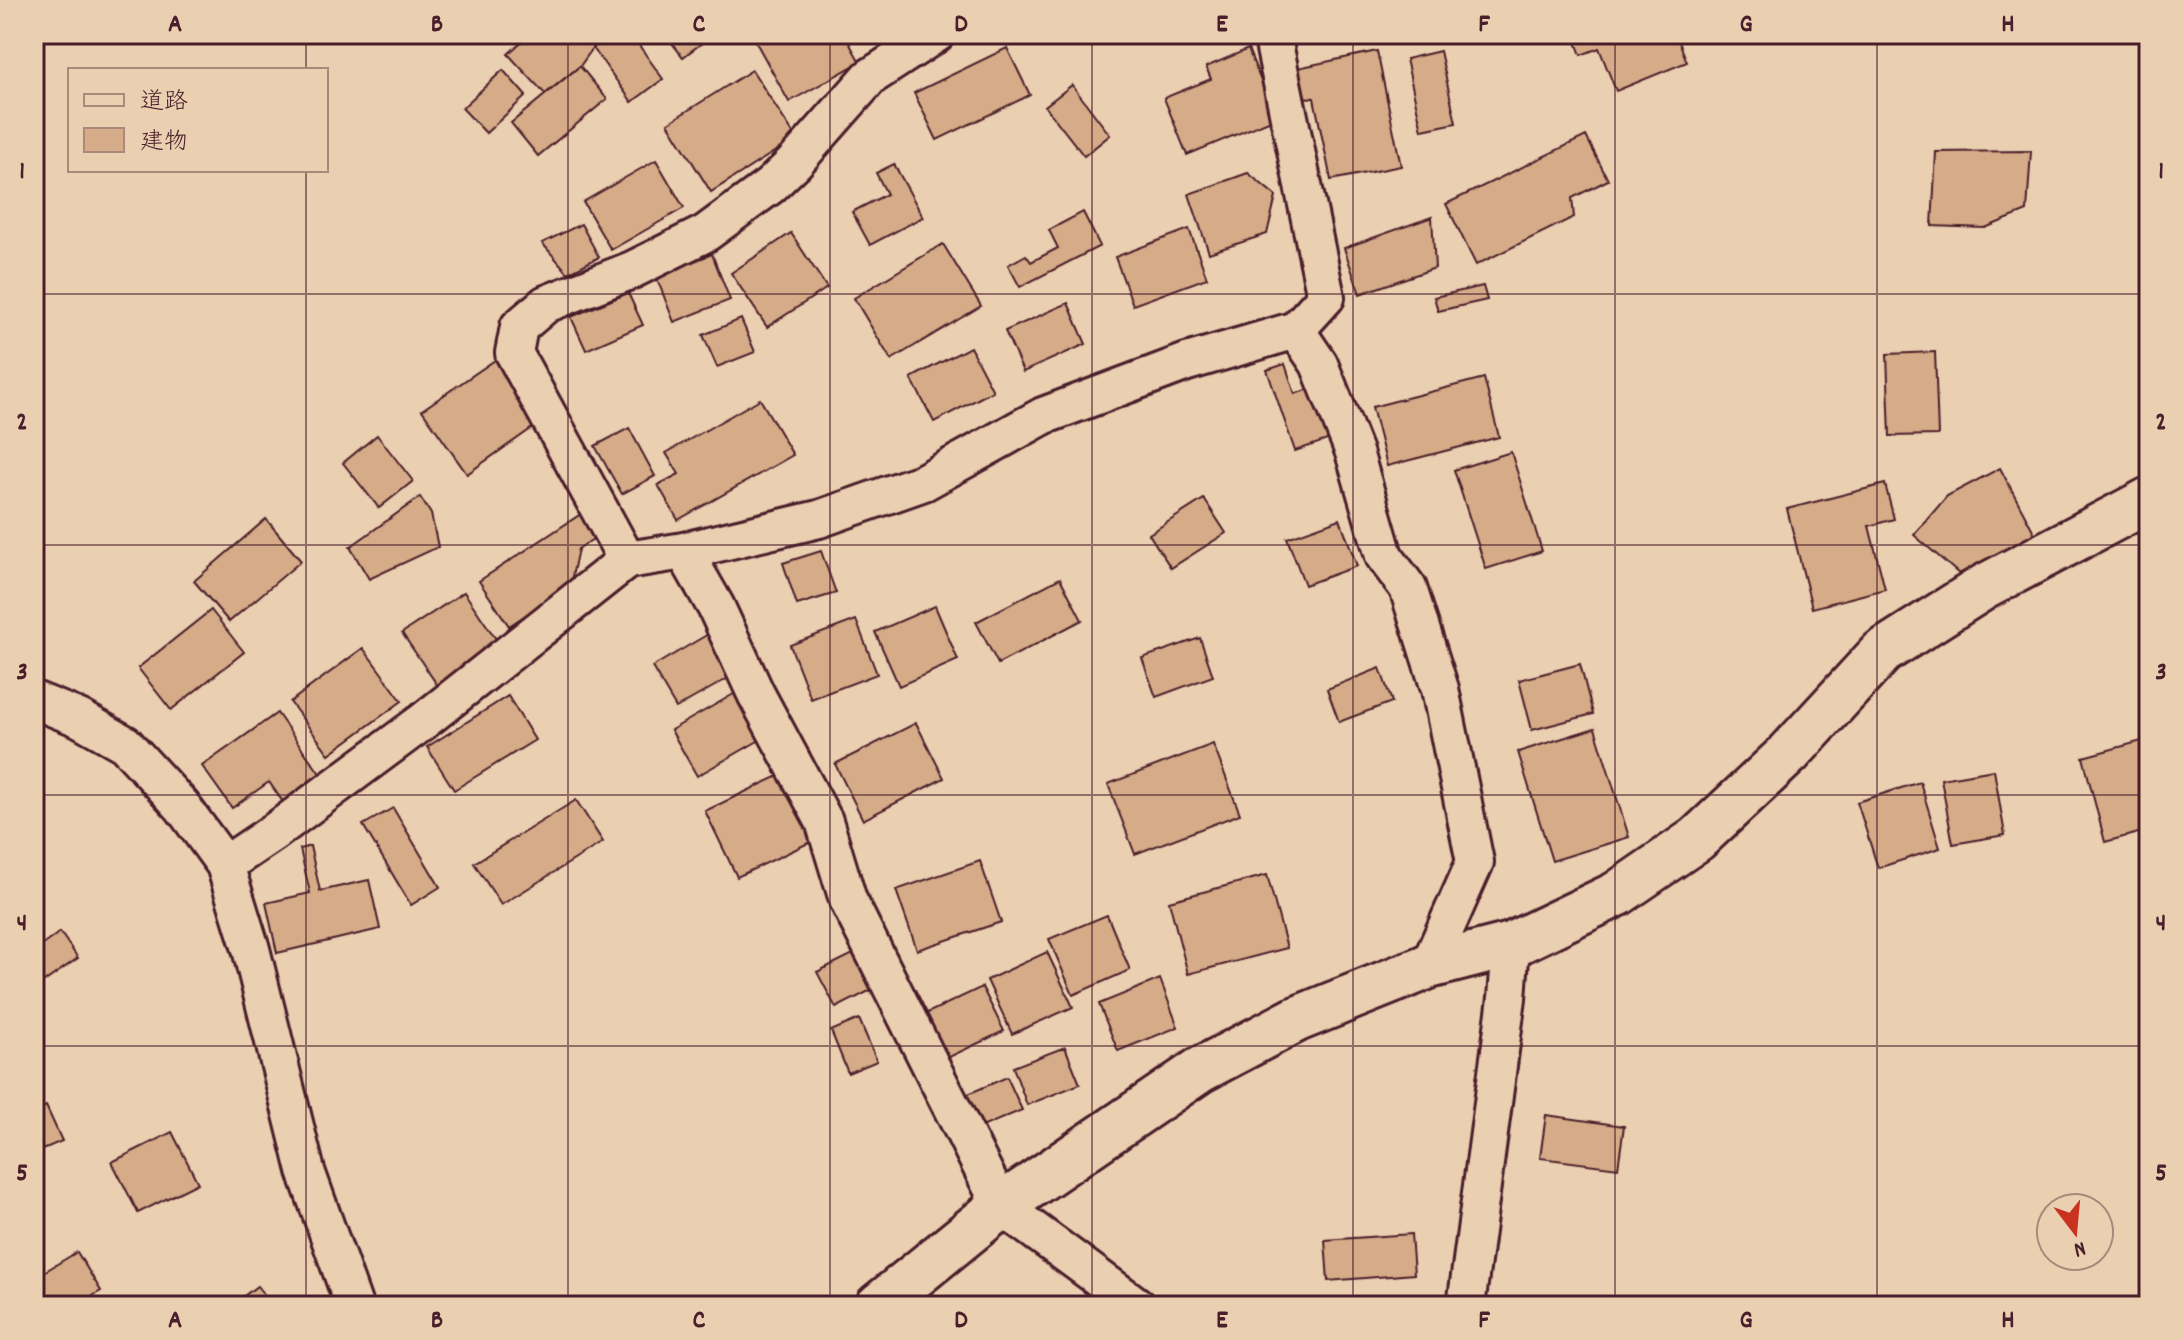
<svg xmlns="http://www.w3.org/2000/svg" width="2183" height="1340" viewBox="0 0 2183 1340" font-family="Dekko,'Klee One',sans-serif">
<rect width="100%" height="100%" fill="#eacfb1"/>
<filter id="ink" filterUnits="userSpaceOnUse"><feTurbulence type="fractalNoise" baseFrequency=".0125" numOctaves="2"/><feDisplacementMap in="SourceGraphic" scale="16" xChannelSelector="R" yChannelSelector="G"/><feConvolveMatrix kernelMatrix="1 2 1 2 8 2 1 2 1" color-interpolation-filters="sRGB"/></filter>
<g filter="url(#ink)">
<!-- building -->
<g fill="#d6ab87" stroke="#4a1f2b" stroke-width="2">
<polygon points="530,34 609,34 593,48 580,66 545,94 508,54"/>
<polygon points="613,34 631,34 663,79 632,102 593,48"/>
<polygon points="665,34 714,34 683,57"/>
<polygon points="754,34 844,34 860,62 789,102 753,37"/>
<polygon points="1573,34 1676,34 1687,62 1616,91 1599,48 1581,55"/>
<polygon points="1007,48 1030,95 937,140 914,93"/>
<polygon points="1248,49 1276,118 1187,155 1164,98 1211,79 1206,67"/>
<polygon points="1377,51 1401,166 1331,180 1314,98 1298,97 1293,69"/>
<polygon points="1440,51 1456,123 1422,130 1406,59"/>
<polygon points="580,66 607,99 538,156 511,123"/>
<polygon points="503,70 526,96 486,133 462,108"/>
<polygon points="752,70 796,138 711,192 668,123"/>
<polygon points="1072,85 1110,135 1084,156 1045,106"/>
<polygon points="1586,136 1608,180 1572,198 1574,217 1476,265 1446,204"/>
<polygon points="2031,151 2027,211 1985,228 1932,226 1936,152"/>
<polygon points="656,160 684,208 611,250 583,202"/>
<polygon points="894,164 923,217 870,245 852,212 887,194 876,173"/>
<polygon points="1248,173 1276,196 1267,234 1209,253 1189,194"/>
<polygon points="1083,212 1100,246 1020,287 1008,265 1026,255 1031,262 1058,248 1049,230"/>
<polygon points="1432,217 1435,268 1360,294 1344,248"/>
<polygon points="581,224 599,257 568,273 542,243"/>
<polygon points="1189,229 1207,278 1133,305 1115,257"/>
<polygon points="791,233 827,288 767,327 731,273"/>
<polygon points="943,244 981,306 891,360 854,298"/>
<polygon points="712,254 730,300 674,322 656,276"/>
<polygon points="1483,286 1487,300 1438,311 1434,297"/>
<polygon points="628,293 643,325 586,350 571,317"/>
<polygon points="1068,303 1086,344 1023,372 1005,331"/>
<polygon points="741,319 755,352 717,367 703,335"/>
<polygon points="970,347 993,391 934,422 911,378"/>
<polygon points="1935,352 1938,435 1890,436 1887,354"/>
<polygon points="501,356 545,419 467,474 422,410"/>
<polygon points="1285,364 1295,394 1324,384 1342,435 1295,451 1267,370"/>
<polygon points="1484,378 1499,437 1387,466 1372,407"/>
<polygon points="760,399 793,455 678,520 658,485 679,474 666,453"/>
<polygon points="629,428 655,476 622,494 595,446"/>
<polygon points="377,435 413,481 379,508 343,463"/>
<polygon points="1511,452 1542,551 1486,569 1454,470"/>
<polygon points="2000,468 2035,534 1959,574 1914,535 1947,496"/>
<polygon points="1885,484 1894,519 1869,526 1885,589 1812,608 1787,509"/>
<polygon points="420,497 431,514 438,547 369,579 350,547"/>
<polygon points="1204,499 1226,533 1171,568 1149,534"/>
<polygon points="581,514 596,537 578,549 570,586 509,626 479,581"/>
<polygon points="266,519 301,561 229,622 194,581"/>
<polygon points="1340,519 1357,566 1305,585 1287,538"/>
<polygon points="821,551 836,593 797,605 783,563"/>
<polygon points="1060,578 1082,620 998,664 976,622"/>
<polygon points="464,592 500,645 438,686 402,633"/>
<polygon points="935,606 958,660 899,686 875,632"/>
<polygon points="211,610 244,652 171,710 138,668"/>
<polygon points="856,620 877,674 811,699 790,645"/>
<polygon points="710,633 734,675 676,708 652,667"/>
<polygon points="1200,638 1213,676 1156,697 1142,658"/>
<polygon points="363,648 402,701 329,754 290,702"/>
<polygon points="1580,664 1593,714 1532,730 1519,680"/>
<polygon points="1380,668 1392,702 1339,722 1327,689"/>
<polygon points="739,691 765,737 697,776 671,730"/>
<polygon points="508,696 535,740 454,790 427,747"/>
<polygon points="277,713 321,775 283,802 269,782 232,808 202,766"/>
<polygon points="916,723 944,778 863,820 835,764"/>
<polygon points="1595,728 1629,837 1552,861 1518,752"/>
<polygon points="2149,739 2149,830 2105,842 2083,757"/>
<polygon points="1213,744 1240,814 1135,854 1108,784"/>
<polygon points="1994,770 2005,835 1953,844 1941,779"/>
<polygon points="787,772 819,838 737,877 705,811"/>
<polygon points="1920,782 1940,848 1878,868 1857,802"/>
<polygon points="576,800 603,842 501,905 474,863"/>
<polygon points="393,808 440,887 411,905 363,825"/>
<polygon points="310,846 320,891 369,880 380,929 277,953 266,903 310,893 300,849"/>
<polygon points="980,861 1001,922 917,950 896,890"/>
<polygon points="1267,875 1287,948 1188,974 1169,901"/>
<polygon points="1107,915 1130,970 1073,995 1049,939"/>
<polygon points="60,932 78,958 34,989 34,951"/>
<polygon points="859,951 877,987 836,1008 817,972"/>
<polygon points="1047,952 1073,1007 1012,1034 987,980"/>
<polygon points="1160,979 1178,1027 1118,1051 1099,1004"/>
<polygon points="982,987 1004,1031 943,1060 921,1016"/>
<polygon points="859,1019 877,1061 848,1073 831,1031"/>
<polygon points="1065,1047 1080,1084 1027,1105 1013,1067"/>
<polygon points="1007,1077 1022,1110 975,1130 961,1097"/>
<polygon points="46,1106 62,1141 34,1153 34,1111"/>
<polygon points="1546,1115 1624,1126 1618,1168 1540,1158"/>
<polygon points="172,1132 198,1183 138,1213 112,1162"/>
<polygon points="1411,1234 1414,1274 1328,1281 1325,1240"/>
<polygon points="77,1252 101,1291 75,1306 34,1306 34,1278"/>
<polygon points="257,1286 273,1306 231,1306"/>
</g>
<g fill="none" stroke-linecap="round" stroke-linejoin="round">
<defs>
<g id="street">
<polyline points="1296,330 1319,364 1354,452 1384,556 1408,588 1440,689 1475,862 1429,966"/>
<polyline points="684,551 716,607 756,694 824,821 848,900 1001,1206 1137,1306"/>
<polyline points="627,560 514,353 519,327 546,304 632,270 706,233 770,186 795,162 870,77 936,34"/>
<polyline points="34,700 79,718 125,744 182,806 225,865 251,949 306,1171 354,1306"/>
<polyline points="225,865 274,832 421,723 627,560 684,551 819,519 924,482 1043,416 1187,362 1296,330 1326,297 1272,34"/>
<polyline points="1466,1306 1507,998 1511,945"/>
</g>
<polyline id="secondary" points="878,1306 1001,1206 1200,1070 1297,1019 1429,966 1511,945 1617,894 1697,839 1789,753 1882,652 1984,587 2149,500"/>
</defs>
<!-- street casing -->
<use href="#street" stroke="#4a1f2b" stroke-width="42"/>
<!-- secondary casing -->
<use href="#secondary" stroke="#4a1f2b" stroke-width="50"/>
<!-- street -->
<use href="#street" stroke="#eacfb1" stroke-width="36"/>
<!-- secondary -->
<use href="#secondary" stroke="#eacfb1" stroke-width="44"/>
</g>
</g>
<!-- grid -->
<path fill="none" stroke="#4a1f2b" stroke-width="2" stroke-opacity="0.55" d="M306 34V70M568 34V1306M830 34V1306M1092 34V1306M1353 34V1306M1615 34V1306M1877 34V1306M306 170V1306M34 294H2149M34 545H2149M34 795H2149M34 1046H2149"/>
<!-- margin -->
<rect width="2183" height="1340" fill="none" stroke="#eacfb1" stroke-width="88"/>
<!-- legend -->
<rect x="68" y="68" width="260" height="104" fill="#eacfb1" stroke="#aa897b" stroke-width="2"/>
<rect x="84" y="94" width="40" height="12" fill="#eacfb1" stroke="#aa897b" stroke-width="2"/>
<text x="140" y="108" font-size="24" fill="#4a1f2b">道路</text>
<rect x="84" y="128" width="40" height="24" fill="#d6ab87" stroke="#aa897b" stroke-width="2"/>
<text x="140" y="148" font-size="24" fill="#4a1f2b">建物</text>
<!-- north arrow -->
<g transform="translate(2075 1232) rotate(164)"><circle r="38" fill="#eacfb1" stroke="#aa897b" stroke-width="2"/>
<path d="M0-6L14 30L0 20L-14 30Z" fill="#c8321e"/>
<text y="-12" font-size="22" font-weight="bold" text-anchor="middle" fill="#4a1f2b">N</text>
</g>
<rect x="44" y="44" width="2095" height="1252" fill="none" stroke="#4a1f2b" stroke-width="3"/>
<g font-size="26" text-anchor="middle" font-weight="bold" fill="#4a1f2b">
<text x="175" y="31">A</text>
<text x="437" y="31">B</text>
<text x="699" y="31">C</text>
<text x="961" y="31">D</text>
<text x="1222" y="31">E</text>
<text x="1484" y="31">F</text>
<text x="1746" y="31">G</text>
<text x="2008" y="31">H</text>
<text x="22" y="178">1</text>
<text x="2161" y="178">1</text>
<text x="22" y="429">2</text>
<text x="2161" y="429">2</text>
<text x="22" y="679">3</text>
<text x="2161" y="679">3</text>
<text x="22" y="930">4</text>
<text x="2161" y="930">4</text>
<text x="22" y="1180">5</text>
<text x="2161" y="1180">5</text>
<text x="175" y="1327">A</text>
<text x="437" y="1327">B</text>
<text x="699" y="1327">C</text>
<text x="961" y="1327">D</text>
<text x="1222" y="1327">E</text>
<text x="1484" y="1327">F</text>
<text x="1746" y="1327">G</text>
<text x="2008" y="1327">H</text>
</g>
</svg>
